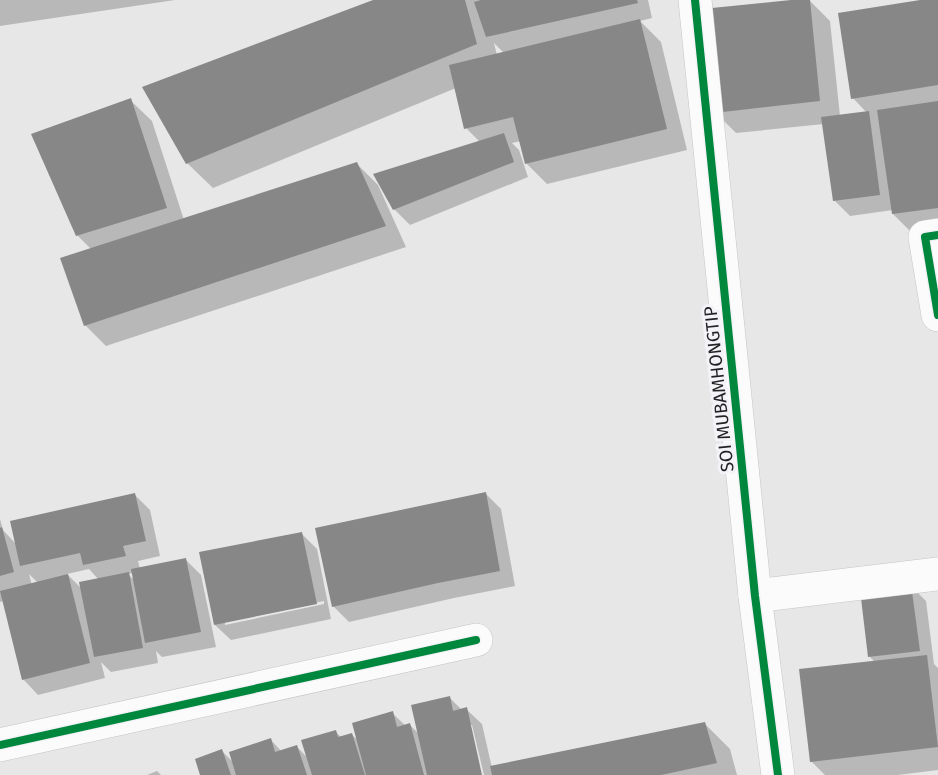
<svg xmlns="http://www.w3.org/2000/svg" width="938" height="775" viewBox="0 0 938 775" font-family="'Fira Sans',sans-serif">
<rect width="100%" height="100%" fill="#e7e7e8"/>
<!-- shadow -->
<g fill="#0003" fill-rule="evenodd">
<polygon points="0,0 175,0 0,26"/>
<path d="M377 0H648L652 18 640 21 661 42 687 150 547 184 526 163 521 141 512 143 519 150 528 177 410 225 394 209 480 142 466 128 456 88 213 188 187 163ZM494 43 504 53 497 55Z"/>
<polygon points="806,0 809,0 830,21 840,116 867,113 853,98 930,0 938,0 938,231 914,235 893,214 893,210 850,216 834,200 824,124 736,133 715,112"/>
<polygon points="130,100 152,121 184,220 357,164 378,185 406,247 106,346 85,325 92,250 77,235"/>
<polygon points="485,493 501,509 515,586 454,598 349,622 333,606"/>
<path d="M135 495 150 510 160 556 138 561 140 569 185 559 201 575 216 647 162 657 156 651 158 663 111 672 101 662 105 678 38 695 23 679 4 601 0 602V519L3 530 16 544ZM89 569 99 580 83 590 67 574ZM133 573 134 580 128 574ZM29 574 38 583 32 585Z"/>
<path d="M302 534 317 549 331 619 231 640 215 625ZM324 601V604L225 625V622Z"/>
<polygon points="910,585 926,601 934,664 938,668 938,770 898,775 825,775 811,761 875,662 870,657"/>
<polygon points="449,697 462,710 466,709 482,724 492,768 705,724 730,749 737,775 484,775 472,725 469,725 481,775 202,775 222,751 234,763 271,740 282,752 297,747 308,758 336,732 342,738 352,735 358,740 392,713 406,726 410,725 420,735"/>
<polygon points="157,771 161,775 147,775"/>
</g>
<!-- building -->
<g fill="#878788">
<polygon points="373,0 465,0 477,44 186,164 142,87"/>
<polygon points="481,0 637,0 638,3 486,37 474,2"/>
<polygon points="791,0 810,0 820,101 714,113 702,9"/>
<polygon points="920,0 938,0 938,85 851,99 838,13"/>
<polygon points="640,19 667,129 525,164 513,117 464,129 449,65"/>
<polygon points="131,98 167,208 76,236 31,134"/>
<polygon points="938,101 938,208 892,214 877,110"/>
<polygon points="869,111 880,195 833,201 821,117"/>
<polygon points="504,133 514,162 393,210 373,174"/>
<polygon points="357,162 386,226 84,326 60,258"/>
<polygon points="486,492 500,571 438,583 332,607 315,528"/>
<polygon points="135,493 146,541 123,546 126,556 83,565 80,553 20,566 10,521"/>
<polygon points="2,527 14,572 0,576 0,528"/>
<polygon points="302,532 317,604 214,625 199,552"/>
<polygon points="186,558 201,632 145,643 131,569"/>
<polygon points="129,572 143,648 94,657 79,582"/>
<polygon points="68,574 90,663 22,680 0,591"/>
<polygon points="911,584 920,651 868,657 860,590"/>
<polygon points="927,655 938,747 810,762 799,669"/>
<polygon points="450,696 453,711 467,707 482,775 427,775 411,705"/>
<polygon points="393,711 397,727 410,723 424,775 366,775 352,723"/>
<polygon points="705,722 717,763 661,775 492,775 490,766"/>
<polygon points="336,730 338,737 352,733 365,775 312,775 301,740"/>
<polygon points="271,738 275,752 297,745 307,775 236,775 229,752"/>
<polygon points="222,749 231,775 200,775 195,759"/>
</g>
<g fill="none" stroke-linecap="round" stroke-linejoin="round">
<defs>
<g id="minor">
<polyline points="938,235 925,237 938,315"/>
<polyline points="755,596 938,574"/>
<polyline points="0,745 476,640"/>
</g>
<polyline id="tertiary" points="695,0 755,596 778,775"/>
</defs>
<!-- minor casing -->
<use href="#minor" stroke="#c5c5c6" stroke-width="34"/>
<!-- tertiary casing -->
<use href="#tertiary" stroke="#c5c5c6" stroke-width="34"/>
<!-- minor -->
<use href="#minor" stroke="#fbfbfc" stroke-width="33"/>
<!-- tertiary -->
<use href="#tertiary" stroke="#fbfbfc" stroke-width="33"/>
<defs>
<g id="cycleway">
<polyline points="695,0 755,596 778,775"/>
<polyline points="938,235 925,237 938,315"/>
<polyline points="0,745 476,640"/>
</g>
</defs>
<!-- cycleway casing -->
<use href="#cycleway" stroke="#f4f3f7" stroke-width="11"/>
<!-- cycleway -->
<use href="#cycleway" stroke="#00873e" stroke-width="8"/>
</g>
<g text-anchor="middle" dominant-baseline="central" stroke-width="6" stroke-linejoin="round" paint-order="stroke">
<!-- street labels -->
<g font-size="18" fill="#232324" stroke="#f4f3f7">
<text transform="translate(719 389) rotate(-96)">SOI MUBAMHONGTIP</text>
</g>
</g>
</svg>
